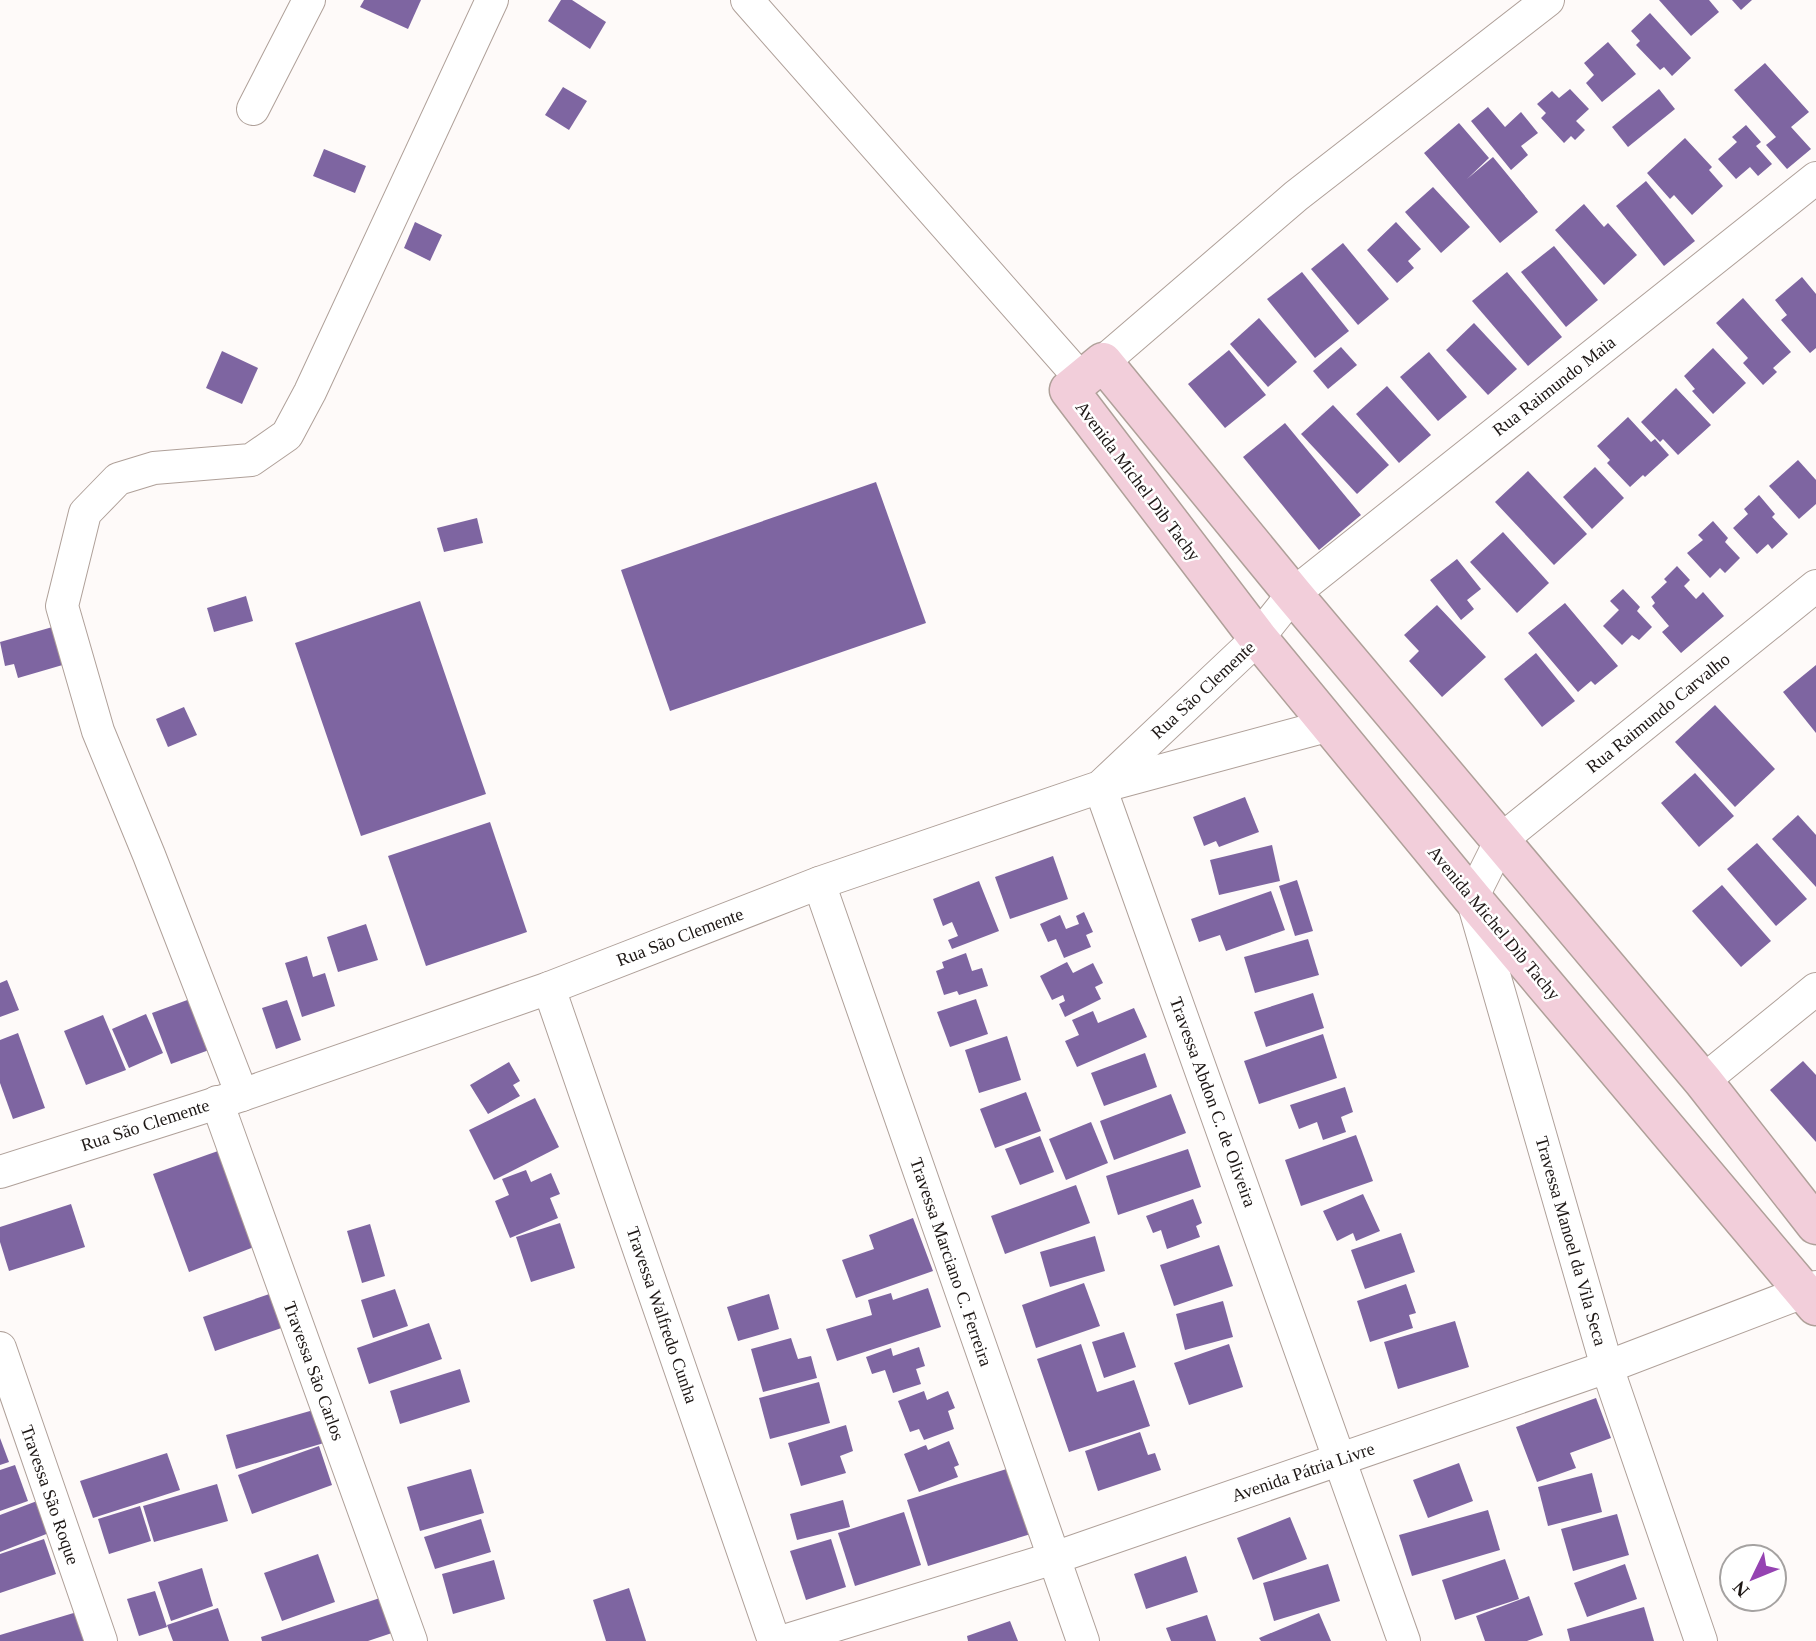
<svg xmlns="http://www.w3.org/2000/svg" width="1816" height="1641" viewBox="0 0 1816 1641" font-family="Georgia,serif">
<rect width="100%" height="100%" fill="#fefaf9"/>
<!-- building -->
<g fill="#7e65a1">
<polygon points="364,0 421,0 408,29 360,7"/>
<polygon points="561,0 572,0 606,22 590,49 548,21"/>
<polygon points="1659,0 1709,0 1719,12 1691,36"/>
<polygon points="1732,0 1752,0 1741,10"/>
<polygon points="1650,13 1691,58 1672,76 1664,67 1660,70 1636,45 1640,41 1631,31"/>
<polygon points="1608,42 1636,74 1602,102 1586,83 1594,75 1584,63"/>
<polygon points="1765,63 1809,112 1791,127 1811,149 1787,169 1766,145 1776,137 1734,90"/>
<polygon points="563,87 587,101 569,130 545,115"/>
<polygon points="1570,89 1589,109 1576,121 1585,130 1575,140 1571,136 1564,143 1541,118 1546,113 1537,104 1552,91 1559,98"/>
<polygon points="1659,89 1675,109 1628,147 1612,127"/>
<polygon points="1488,107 1505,127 1521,112 1538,133 1521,146 1528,155 1511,170 1471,121"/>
<polygon points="1459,123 1489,158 1467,179 1493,157 1538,212 1500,243 1424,153"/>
<polygon points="1746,125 1761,142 1756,146 1772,164 1758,176 1750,167 1736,179 1718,159 1737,142 1732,137"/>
<polygon points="1685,138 1712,167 1709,170 1723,186 1692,215 1674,195 1670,199 1647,173"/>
<polygon points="324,149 366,166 355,193 313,176"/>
<polygon points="1646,181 1695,241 1664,266 1616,206"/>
<polygon points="1433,187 1470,227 1441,253 1405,212"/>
<polygon points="1584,204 1604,227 1608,223 1637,255 1604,285 1555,230"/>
<polygon points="415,222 442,235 430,261 404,248"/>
<polygon points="1396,222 1421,249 1408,261 1414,268 1397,283 1367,250"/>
<polygon points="1343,243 1389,299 1358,325 1311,269"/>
<polygon points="1554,246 1598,300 1566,327 1521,272"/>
<polygon points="1302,272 1349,331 1315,358 1267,299"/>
<polygon points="1507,272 1562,337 1528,366 1472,301"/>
<polygon points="1802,277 1816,294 1816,348 1810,353 1781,320 1787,315 1775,300"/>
<polygon points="1743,298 1791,352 1773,368 1777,372 1763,385 1743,363 1748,358 1716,323"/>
<polygon points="1259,318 1297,362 1268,387 1230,344"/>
<polygon points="1474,323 1517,369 1488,395 1446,350"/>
<polygon points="1341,347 1357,365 1328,389 1313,371"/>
<polygon points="1713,348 1746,383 1713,414 1692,391 1695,389 1684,376"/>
<polygon points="1229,350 1266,395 1225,428 1188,384"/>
<polygon points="222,351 258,368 242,404 206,388"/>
<polygon points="1429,352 1467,397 1438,421 1400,377"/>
<polygon points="1387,386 1431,435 1399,463 1356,414"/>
<polygon points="1676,388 1711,425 1678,455 1663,439 1660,442 1641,422"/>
<polygon points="1333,405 1389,465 1357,494 1301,434"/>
<polygon points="1628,417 1651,442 1655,439 1669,455 1645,477 1643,475 1630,487 1607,463 1610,460 1597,446"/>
<polygon points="1285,423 1361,515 1319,550 1243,457"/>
<polygon points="1798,460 1816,480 1816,504 1799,519 1769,486"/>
<polygon points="1595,467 1624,498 1592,529 1563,497"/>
<polygon points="1528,471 1587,534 1554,565 1495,502"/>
<polygon points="876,482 926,623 670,711 621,570"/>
<polygon points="1759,495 1775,514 1772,517 1788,534 1772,549 1768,544 1757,554 1733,528 1748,514 1744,509"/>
<polygon points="477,518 483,543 444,552 437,528"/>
<polygon points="1713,521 1728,538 1725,542 1740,558 1725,573 1720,568 1710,578 1687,553 1703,540 1698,535"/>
<polygon points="1503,532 1549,583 1517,613 1470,562"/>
<polygon points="1457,559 1481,589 1467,600 1474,609 1461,620 1430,580"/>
<polygon points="1677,566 1690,580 1684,586 1696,599 1703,592 1724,616 1681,653 1662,632 1669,626 1652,606 1655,603 1651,597 1667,582 1664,579"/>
<polygon points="1623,589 1640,607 1637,611 1652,627 1639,640 1632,635 1622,645 1603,626 1619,610 1610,601"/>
<polygon points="246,596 253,621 214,632 207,608"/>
<polygon points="420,601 486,794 361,836 295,643"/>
<polygon points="1565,603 1618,666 1595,685 1591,681 1578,692 1528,633"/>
<polygon points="1437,605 1486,657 1442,697 1409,661 1419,651 1404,635"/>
<polygon points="56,626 66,664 18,678 14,664 5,666 0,642"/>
<polygon points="1536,653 1575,701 1542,727 1504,679"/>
<polygon points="1816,665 1816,733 1783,692"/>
<polygon points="1715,705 1775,769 1735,807 1675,742"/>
<polygon points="184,707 197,735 168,747 156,719"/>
<polygon points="1695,773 1734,816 1699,847 1661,803"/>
<polygon points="1245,797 1259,832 1219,847 1216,841 1204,846 1193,817"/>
<polygon points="1798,815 1816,835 1816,887 1772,839"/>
<polygon points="490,822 527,932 426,966 388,856"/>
<polygon points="1757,843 1807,899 1776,926 1727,869"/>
<polygon points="1272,845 1280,881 1219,895 1210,860"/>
<polygon points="1053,856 1068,899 1010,919 995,877"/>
<polygon points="1297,880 1313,931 1295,936 1279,886"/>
<polygon points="979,881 999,931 952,949 948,940 958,936 952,922 943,926 933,899"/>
<polygon points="1722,885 1771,941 1741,967 1692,911"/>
<polygon points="1271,891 1285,930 1226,951 1220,935 1199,942 1191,919"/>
<polygon points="1084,912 1093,932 1086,935 1091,947 1064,958 1056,939 1048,942 1040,924 1060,915 1066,929 1079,924 1076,916"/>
<polygon points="366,924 378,960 338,972 327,937"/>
<polygon points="1308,939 1319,975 1255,993 1244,957"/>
<polygon points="966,953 972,971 982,968 988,986 959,995 957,991 944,995 936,971 944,968 942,962"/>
<polygon points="307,956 313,977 325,973 335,1006 302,1017 285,963"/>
<polygon points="1067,962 1073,973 1093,963 1103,983 1095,987 1101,999 1065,1017 1059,1004 1065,1001 1063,995 1052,1000 1040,976"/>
<polygon points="7,980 19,1010 0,1017 0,983"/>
<polygon points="1313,993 1324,1028 1266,1047 1254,1012"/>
<polygon points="190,999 209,1050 171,1064 152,1013"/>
<polygon points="976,999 988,1034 950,1047 937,1012"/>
<polygon points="287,1000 301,1040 276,1049 262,1008"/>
<polygon points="1134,1008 1147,1037 1077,1067 1065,1041 1079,1035 1072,1020 1093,1011 1098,1023"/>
<polygon points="146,1014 163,1053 129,1068 112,1029"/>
<polygon points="103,1015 126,1070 86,1085 64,1031"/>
<polygon points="18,1033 45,1108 13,1119 0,1083 0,1040"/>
<polygon points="1323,1034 1337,1078 1259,1104 1244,1061"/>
<polygon points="1007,1036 1021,1080 979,1093 965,1050"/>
<polygon points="1145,1053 1157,1087 1104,1106 1091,1073"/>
<polygon points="1803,1061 1816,1075 1816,1142 1770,1090"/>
<polygon points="509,1062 520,1081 513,1085 520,1096 488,1114 470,1085"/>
<polygon points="1345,1087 1353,1112 1341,1117 1346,1132 1323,1140 1317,1122 1299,1129 1290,1105"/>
<polygon points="1026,1092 1041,1131 995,1148 980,1109"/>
<polygon points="1171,1094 1186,1133 1114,1160 1100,1121"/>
<polygon points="535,1098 559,1147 494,1180 469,1130"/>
<polygon points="1091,1122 1108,1163 1066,1180 1049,1139"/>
<polygon points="1356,1135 1373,1181 1301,1206 1285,1160"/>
<polygon points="1040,1136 1054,1172 1020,1185 1005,1149"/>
<polygon points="1188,1149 1201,1187 1118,1215 1106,1176"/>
<polygon points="218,1151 254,1247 189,1272 153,1174"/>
<polygon points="526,1170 531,1182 551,1173 560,1194 550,1198 558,1218 510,1238 495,1201 509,1195 502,1179"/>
<polygon points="1076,1185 1090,1223 1005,1254 991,1216"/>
<polygon points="1363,1194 1380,1231 1356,1241 1353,1233 1337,1241 1323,1211"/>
<polygon points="1193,1199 1202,1223 1196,1226 1200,1237 1167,1249 1161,1230 1153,1233 1146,1216"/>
<polygon points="71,1204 85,1247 9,1271 0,1242 0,1227"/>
<polygon points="913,1218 933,1271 856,1298 842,1260 874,1249 869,1235"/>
<polygon points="560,1223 575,1268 531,1282 516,1237"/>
<polygon points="370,1224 385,1276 362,1283 347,1231"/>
<polygon points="1401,1233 1415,1272 1365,1289 1351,1250"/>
<polygon points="1095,1236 1105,1271 1050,1287 1040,1252"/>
<polygon points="1219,1245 1233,1286 1174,1306 1160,1265"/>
<polygon points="1084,1283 1100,1326 1036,1348 1022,1305"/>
<polygon points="1406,1284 1416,1313 1409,1315 1413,1328 1370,1342 1357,1301"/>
<polygon points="928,1288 941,1327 837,1361 826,1329 872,1315 868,1300 891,1293 893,1300"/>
<polygon points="395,1289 408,1326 373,1338 361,1300"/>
<polygon points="281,1290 293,1324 215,1351 203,1317"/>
<polygon points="769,1294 779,1329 738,1341 727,1307"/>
<polygon points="1223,1301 1233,1337 1185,1350 1176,1314"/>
<polygon points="1455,1321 1469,1367 1398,1389 1384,1342"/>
<polygon points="429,1323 442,1359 369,1384 357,1348"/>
<polygon points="1124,1332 1136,1367 1104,1378 1092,1342"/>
<polygon points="791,1338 798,1359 811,1356 817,1378 763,1392 751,1349"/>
<polygon points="1081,1344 1097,1392 1134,1380 1150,1426 1069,1452 1037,1359"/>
<polygon points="1229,1344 1243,1387 1189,1405 1174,1363"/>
<polygon points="919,1347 925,1366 916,1369 921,1384 893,1393 885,1370 872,1374 866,1357 891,1348 893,1356"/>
<polygon points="460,1369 470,1402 400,1424 390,1391"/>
<polygon points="819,1382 830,1423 770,1439 759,1398"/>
<polygon points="924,1391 927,1400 948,1391 955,1408 948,1411 954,1429 924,1440 919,1429 910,1432 898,1401"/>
<polygon points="1596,1398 1611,1438 1570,1453 1576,1468 1537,1482 1516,1427"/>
<polygon points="324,1407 334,1440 236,1469 226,1435"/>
<polygon points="846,1425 853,1451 840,1456 846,1473 801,1486 788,1443"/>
<polygon points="1140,1432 1148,1455 1155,1453 1161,1470 1098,1491 1085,1451"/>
<polygon points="0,1438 9,1462 0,1465"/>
<polygon points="949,1441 959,1465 954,1467 958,1477 919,1492 904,1454 926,1445 928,1450"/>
<polygon points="319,1446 332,1485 252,1514 238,1475"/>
<polygon points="167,1453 180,1490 93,1518 80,1481"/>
<polygon points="1459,1463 1473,1501 1428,1518 1413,1480"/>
<polygon points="15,1465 28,1501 0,1511 0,1470"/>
<polygon points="1013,1467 1034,1533 928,1566 907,1500"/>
<polygon points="471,1469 484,1513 420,1531 407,1487"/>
<polygon points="1592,1473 1602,1512 1548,1526 1538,1487"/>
<polygon points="217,1484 228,1521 154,1542 143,1506"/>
<polygon points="843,1500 850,1527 797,1540 790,1514"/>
<polygon points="37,1501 49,1533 0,1552 0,1515"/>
<polygon points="140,1506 151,1541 109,1554 98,1519"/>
<polygon points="1488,1510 1500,1550 1412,1576 1399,1535"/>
<polygon points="904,1512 921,1565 855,1586 838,1533"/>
<polygon points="1617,1514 1629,1555 1573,1571 1561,1529"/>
<polygon points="1290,1517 1307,1559 1253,1580 1237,1538"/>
<polygon points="481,1519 491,1552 435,1569 424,1537"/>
<polygon points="44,1539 56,1574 0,1593 0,1554"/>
<polygon points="831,1539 846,1587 806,1600 790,1551"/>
<polygon points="318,1554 335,1602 282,1621 264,1573"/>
<polygon points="1186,1556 1198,1592 1146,1609 1134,1574"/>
<polygon points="1505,1559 1519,1599 1455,1620 1442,1580"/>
<polygon points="494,1560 505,1599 453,1614 442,1574"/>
<polygon points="1328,1564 1340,1601 1274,1621 1263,1583"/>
<polygon points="1625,1564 1637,1599 1587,1617 1574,1583"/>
<polygon points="202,1568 213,1606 171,1621 158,1582"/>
<polygon points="629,1588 646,1641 606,1641 593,1600"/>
<polygon points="155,1591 167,1627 139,1636 127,1599"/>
<polygon points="1529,1596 1543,1635 1527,1641 1485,1641 1476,1616"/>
<polygon points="380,1598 392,1633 368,1641 262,1641 261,1637"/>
<polygon points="1644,1607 1654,1641 1570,1641 1567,1629"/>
<polygon points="218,1608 229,1641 173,1641 167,1625"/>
<polygon points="77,1612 86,1641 0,1641 0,1635"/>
<polygon points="1319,1613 1331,1641 1261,1641 1259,1638"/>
<polygon points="1207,1615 1216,1641 1171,1641 1166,1628"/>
<polygon points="1010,1621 1018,1641 968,1641 967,1636"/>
</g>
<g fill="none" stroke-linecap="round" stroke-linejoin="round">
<defs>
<g id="street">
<polyline points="747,0 1082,380"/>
<polyline points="253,109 309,0"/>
<polyline points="1103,362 1296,196 1548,0"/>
<polyline points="1330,725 1100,787 1404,1641"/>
<polyline points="819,883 1083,1641"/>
<polyline points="549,988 774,1641"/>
<polyline points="1703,1081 1816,989"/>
<polyline points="242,1095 149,855 98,731 62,606 85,513 118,479 154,468 251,460 287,435 310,392 492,0"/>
<polyline points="217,1102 411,1641"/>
<polyline points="0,1172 242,1095 549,988 819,883 1100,787 1258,638 1293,594 1816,178"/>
<polyline points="0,1348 101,1641"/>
<polyline points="784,1641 1054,1558 1607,1367 1816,1287"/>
<polyline points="1701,1641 1607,1367 1472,898 1501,840 1816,586"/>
</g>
<polyline id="secondary" points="1816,1225 1703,1081 1293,594 1103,362 1069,390 1258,638 1472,898 1816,1306"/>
</defs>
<!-- street casing -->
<use href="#street" stroke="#afa099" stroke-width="34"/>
<!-- secondary casing -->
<use href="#secondary" stroke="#afa099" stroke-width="41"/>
<!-- street -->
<use href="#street" stroke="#fff" stroke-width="32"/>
<!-- secondary -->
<use href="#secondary" stroke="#f2ceda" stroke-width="38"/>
</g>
<g text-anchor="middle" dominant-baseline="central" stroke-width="5" stroke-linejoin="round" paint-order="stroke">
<!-- street labels -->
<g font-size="18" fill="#1d1715" stroke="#fff">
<text transform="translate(1554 386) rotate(-38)">Rua Raimundo Maia</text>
<text transform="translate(1138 481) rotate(53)">Avenida Michel Dib Tachy</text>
<text transform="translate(1203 690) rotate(-43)">Rua São Clemente</text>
<text transform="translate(1658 713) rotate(-39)">Rua Raimundo Carvalho</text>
<text transform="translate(1494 923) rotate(50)">Avenida Michel Dib Tachy</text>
<text transform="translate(680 937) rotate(-21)">Rua São Clemente</text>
<text transform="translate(1213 1102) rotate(70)">Travessa Abdon C. de Oliveira</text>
<text transform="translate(145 1125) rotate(-18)">Rua São Clemente</text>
<text transform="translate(1571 1241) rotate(74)">Travessa Manoel da Vila Seca</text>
<text transform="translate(951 1262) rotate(71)">Travessa Marciano C. Ferreira</text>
<text transform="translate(662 1315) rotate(71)">Travessa Walfredo Cunha</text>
<text transform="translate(314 1371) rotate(70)">Travessa São Carlos</text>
<text transform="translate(1303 1472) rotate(-19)">Avenida Pátria Livre</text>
<text transform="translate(50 1495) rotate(71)">Travessa São Roque</text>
</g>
</g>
<!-- north arrow -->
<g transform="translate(1753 1578) rotate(227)"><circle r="33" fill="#ffffff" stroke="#a5a2a1" stroke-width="2"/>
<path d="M0-5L12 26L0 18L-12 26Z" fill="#9543b2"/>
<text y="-10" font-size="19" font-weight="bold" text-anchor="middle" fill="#1d1715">N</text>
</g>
</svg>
